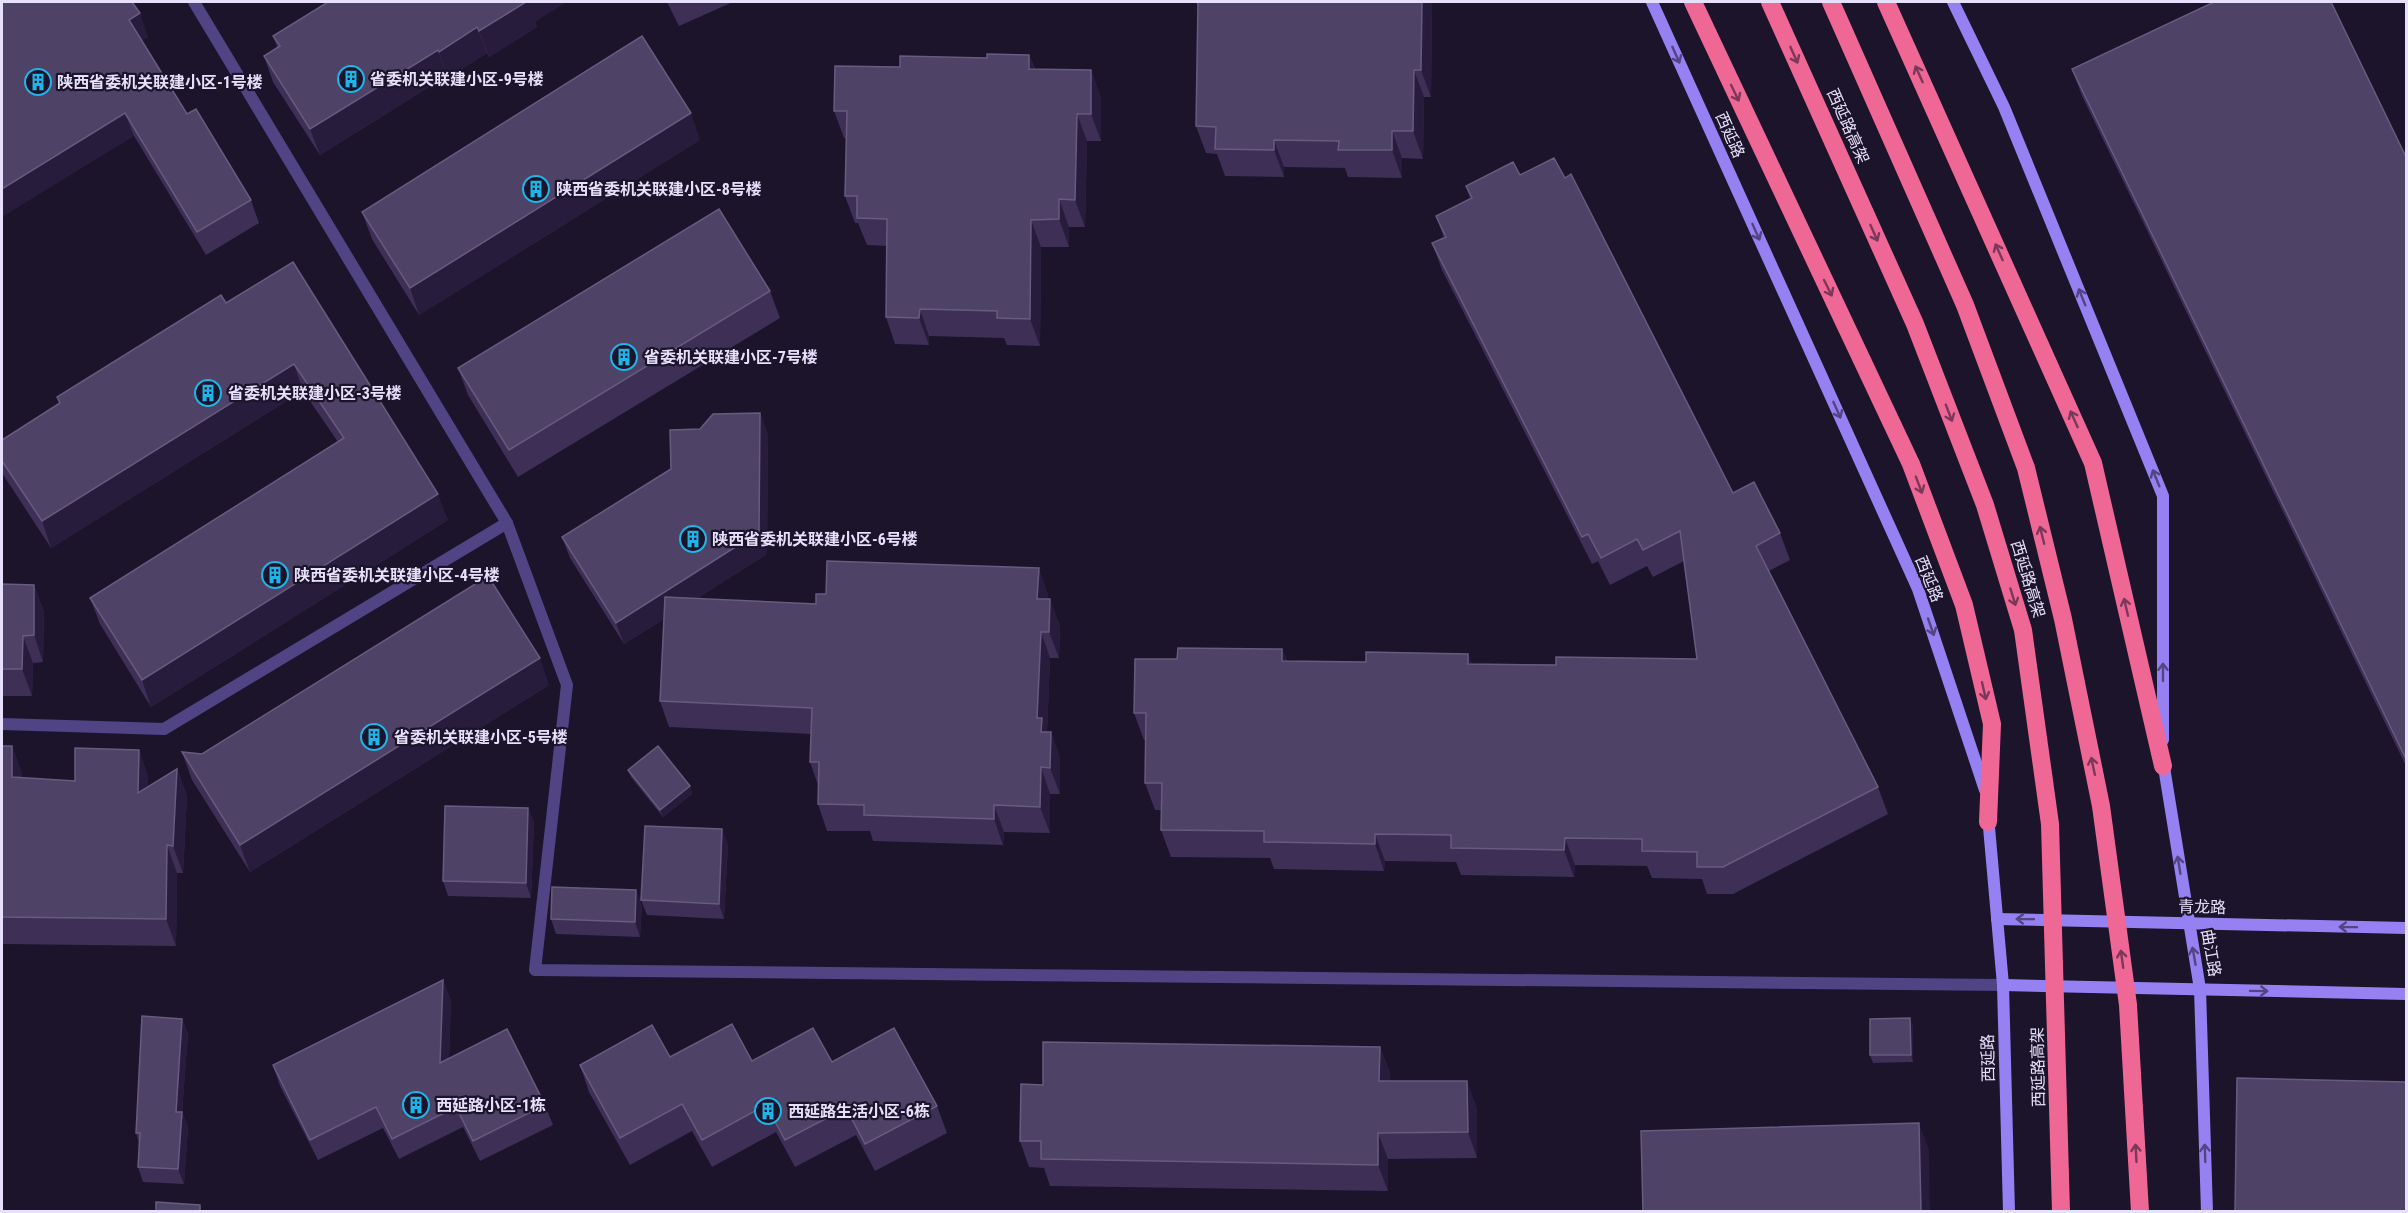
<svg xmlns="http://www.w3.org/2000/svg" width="2408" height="1213" viewBox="0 0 2408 1213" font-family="'Roboto Condensed','Noto Sans SC',sans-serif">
<rect width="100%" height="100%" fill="#1b142a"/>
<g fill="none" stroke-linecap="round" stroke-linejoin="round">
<!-- street -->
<g stroke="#504484" stroke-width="12">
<polyline points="194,2 507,523 567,685 535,970 2003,985"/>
<polyline points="2,724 164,729 507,523"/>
</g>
<!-- secondary -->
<g stroke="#9581f2" stroke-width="12">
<polyline points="1652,2 1918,589 1985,790"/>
<polyline points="1953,2 2004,107 2163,496 2163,740"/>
<polyline points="2163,761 2200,989 2207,1212"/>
<polyline points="1988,816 2003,985 2009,1212"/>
<polyline points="1997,919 2406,928"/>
<polyline points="2003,985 2406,994"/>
</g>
<!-- highway -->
<g stroke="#ef6794" stroke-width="18">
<polyline points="1693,2 1911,464 1964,605 1992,724 1988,822"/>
<polyline points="1770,2 1915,324 1985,505 2023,630 2050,824 2061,1212"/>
<polyline points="1831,2 1965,305 2026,468 2063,619 2101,806 2128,1005 2140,1212"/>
<polyline points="1886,2 2093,463 2163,766"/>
</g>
</g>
<!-- wall -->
<g fill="#3d2f56">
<polygon points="2,2 148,37 142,40 187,114 251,200 259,223 206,255 134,136"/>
<polygon points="667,2 733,2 679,26"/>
<polygon points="1196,2 1432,2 1431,97 1424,97 1423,159 1402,158 1402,178 1348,177 1345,168 1284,167 1284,177 1225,176 1217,154 1206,153 1196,126 1198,8"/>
<polygon points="535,22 537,27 489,57 487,53 448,78 447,76 320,155 273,82 264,56 277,47 273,36"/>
<polygon points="1029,55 1035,69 1091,70 1101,98 1101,141 1087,141 1085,227 1069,227 1069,247 1041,247 1040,346 1007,345 1004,338 929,336 929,345 895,344 886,317 887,246 867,245 858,223 855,223 845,196 846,138 844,138 834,111 987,58"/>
<polygon points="2072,69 2406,157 2406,766 2082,96"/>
<polygon points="700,140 419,315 372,239 362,212"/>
<polygon points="1520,175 1733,493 1780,533 1790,560 1769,571 1878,787 1888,814 1733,894 1707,894 1702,879 1652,878 1647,866 1575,865 1574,877 1461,875 1456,862 1385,861 1384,871 1274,869 1270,858 1171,857 1161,830 1161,810 1155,810 1145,783 1146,740 1144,740 1134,713 1177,659 1282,649 1287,661 1366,662 1468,654 1472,664 1556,665 1697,659 1684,561 1653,577 1647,566 1610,585 1598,561 1592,564 1442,270 1432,243 1444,238 1436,216 1470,198 1466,186"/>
<polygon points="293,262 448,520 151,707 100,624 90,598 338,442 303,391 51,548 2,473 2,440 59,403 57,397 226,303"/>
<polygon points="770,291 780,318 518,477 468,395 458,368"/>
<polygon points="760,413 768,435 767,554 696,599 816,604 1048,594 1048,599 1060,625 1059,658 1050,658 1047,732 1051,732 1060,758 1060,794 1050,794 1050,833 1004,832 1003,845 873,841 870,831 827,831 818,804 818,785 810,762 811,734 669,727 660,701 664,619 624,644 570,558 562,537 671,469 700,429"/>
<polygon points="2,584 34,585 44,612 43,662 33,663 32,696 2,696"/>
<polygon points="549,685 250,872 192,780 182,752 202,754"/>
<polygon points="2,746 12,746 22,774 22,778 75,781 139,750 148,777 148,787 177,769 187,796 183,873 177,873 176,946 2,944"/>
<polygon points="628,770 690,786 692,794 663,817 631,777"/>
<polygon points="528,808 534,823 531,898 448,896 443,881"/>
<polygon points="728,844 724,919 647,915 641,900"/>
<polygon points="642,905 640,937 556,934 551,919"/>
<polygon points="443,980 451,1001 449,1058 545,1105 553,1125 480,1161 463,1127 399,1159 383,1128 318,1160 280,1086 273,1065"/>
<polygon points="1910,1018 1913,1026 1913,1062 1873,1063 1870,1055"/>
<polygon points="182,1019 188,1034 182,1112 188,1127 184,1184 143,1182 138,1167 139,1143 136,1133"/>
<polygon points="1380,1047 1390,1073 1389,1081 1477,1107 1477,1158 1388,1159 1388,1191 1050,1186 1044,1168 1029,1167 1020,1141 1043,1085"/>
<polygon points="670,1057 752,1061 832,1062 937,1106 947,1133 875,1171 856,1135 795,1167 776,1132 712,1167 692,1131 630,1165 589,1092 580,1065"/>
</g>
<!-- shaded-wall -->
<g fill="#281c3d">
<polygon points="526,2 567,2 535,22 537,27 489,57 479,31"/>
<polygon points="1422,2 1432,2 1431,97 1421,70"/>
<polygon points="140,13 148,37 138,43 129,20"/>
<polygon points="477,27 487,53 448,78 439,52"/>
<polygon points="438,50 447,76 320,155 310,129"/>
<polygon points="1029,55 1039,82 1029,69"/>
<polygon points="1091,70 1101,98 1101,141 1091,114"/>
<polygon points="1414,70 1424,97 1423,159 1413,131"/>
<polygon points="125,113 134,136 2,217 2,189"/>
<polygon points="691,113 700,140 419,315 410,288"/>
<polygon points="1077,114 1087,141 1085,227 1075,200"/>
<polygon points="1392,131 1402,158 1402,178 1392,150"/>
<polygon points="1274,140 1284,167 1284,177 1274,150"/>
<polygon points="1059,199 1069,227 1069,247 1059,219"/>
<polygon points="1031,220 1041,247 1040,346 1030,319"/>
<polygon points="920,309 929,336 929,345 919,318"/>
<polygon points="294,364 303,391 51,548 42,521"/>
<polygon points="760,413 768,435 767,554 624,644 616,623"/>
<polygon points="438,494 448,520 151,707 142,680"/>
<polygon points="1039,568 1048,594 1047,625 1037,599"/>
<polygon points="34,585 44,612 43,662 34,635"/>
<polygon points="1050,599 1060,625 1059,658 1049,632"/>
<polygon points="1041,632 1050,658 1047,733 1051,732 1060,758 1060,794 1050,768 1037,718"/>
<polygon points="23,636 33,663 32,696 22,669"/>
<polygon points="1282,649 1292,677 1282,661"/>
<polygon points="1468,654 1478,681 1468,664"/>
<polygon points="540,658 549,685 250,872 240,845"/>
<polygon points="12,746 22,774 21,804 12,777"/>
<polygon points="139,750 148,777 148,821 138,793"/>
<polygon points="1041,767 1050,794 1050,833 1040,807"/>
<polygon points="177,769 187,796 183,873 173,846"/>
<polygon points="690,786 692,794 663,817 660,810"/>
<polygon points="994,805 1004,832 1003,845 994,819"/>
<polygon points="528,808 534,823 531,898 526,883"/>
<polygon points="722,829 728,844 724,919 719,904"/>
<polygon points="1375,834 1385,861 1384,871 1375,844"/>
<polygon points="1565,838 1575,865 1574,877 1564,850"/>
<polygon points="167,845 177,873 176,946 166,919"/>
<polygon points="636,890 642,905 640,937 635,922"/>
<polygon points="443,980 451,1001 448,1083 440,1063"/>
<polygon points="1910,1018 1913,1026 1913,1062 1911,1055"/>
<polygon points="182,1019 188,1034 182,1112 188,1127 184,1184 178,1169 176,1112"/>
<polygon points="1380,1047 1390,1073 1389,1108 1379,1081"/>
<polygon points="1467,1081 1477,1107 1477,1158 1468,1132"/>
<polygon points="1919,1123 1929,1150 1930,1212 1921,1212"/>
<polygon points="1378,1133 1388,1159 1388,1191 1378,1165"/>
</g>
<!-- building -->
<g fill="#4f4267" stroke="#675b7f" stroke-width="1.5">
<polygon points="2,2 132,2 140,13 129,20 187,114 196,109 251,200 197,232 125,113 2,189"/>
<polygon points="328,2 526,2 479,31 477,27 439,52 438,50 310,129 264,56 280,46 273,36"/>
<polygon points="1198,2 1422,2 1421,70 1414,70 1413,131 1392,131 1392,150 1338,150 1339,141 1274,140 1274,150 1215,149 1216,127 1196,126"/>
<polygon points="2214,2 2331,2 2406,157 2406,759 2072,69"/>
<polygon points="642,36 691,113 410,288 362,212"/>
<polygon points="987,54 1029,55 1029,69 1091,70 1091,114 1077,114 1075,200 1059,199 1059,219 1031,220 1030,319 997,318 997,311 920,309 919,318 886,317 887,219 857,218 857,196 845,196 847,111 834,111 835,66 900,67 900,56 987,58"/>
<polygon points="1554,158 1565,178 1571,174 1733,493 1754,482 1780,533 1756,546 1878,787 1723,867 1697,867 1697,852 1642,851 1642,839 1565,838 1564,850 1451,848 1451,835 1375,834 1375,844 1264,842 1264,831 1161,830 1162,783 1145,783 1146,713 1134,713 1135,659 1177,659 1178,648 1282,649 1282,661 1366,662 1366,652 1468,654 1468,664 1556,665 1556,657 1697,659 1680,531 1643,550 1637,539 1601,558 1588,534 1582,537 1432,243 1446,237 1436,216 1472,198 1466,186 1513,162 1520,175"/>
<polygon points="719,209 770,291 509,450 458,368"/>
<polygon points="293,262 438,494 142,680 90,598 344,438 294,364 42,521 2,461 2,440 60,403 57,397 221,295 226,303"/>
<polygon points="760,413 759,532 616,623 562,537 671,469 670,430 700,429 713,414"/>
<polygon points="827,561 1039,568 1037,599 1050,599 1049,632 1041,632 1037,718 1042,718 1041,732 1051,732 1050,768 1041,767 1040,807 994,805 994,819 864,815 864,805 818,804 819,762 810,762 812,708 660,701 665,597 816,604 816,594 826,594"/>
<polygon points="488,576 540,658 240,845 182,752 202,754"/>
<polygon points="2,584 34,585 34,635 23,636 22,669 2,669"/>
<polygon points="2,746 12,746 12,777 75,781 75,748 139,750 138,793 177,769 173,846 167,845 166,919 2,917"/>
<polygon points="658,746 690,786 660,810 628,770"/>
<polygon points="445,806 528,808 526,883 443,881"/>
<polygon points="645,826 722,829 719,904 641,900"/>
<polygon points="552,887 636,890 635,922 551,919"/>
<polygon points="443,980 440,1063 507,1029 545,1105 473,1141 456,1107 392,1139 376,1107 310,1140 273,1065"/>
<polygon points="142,1016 182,1019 176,1112 182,1112 178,1169 138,1167 140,1133 136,1133"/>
<polygon points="1910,1018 1911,1055 1870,1055 1870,1019"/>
<polygon points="732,1024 752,1061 813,1028 832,1062 894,1028 937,1106 865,1144 846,1108 785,1140 766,1105 702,1140 682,1104 620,1138 580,1065 652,1025 670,1057"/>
<polygon points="1043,1042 1380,1047 1379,1081 1467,1081 1468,1132 1378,1133 1378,1165 1041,1159 1041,1141 1020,1141 1021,1084 1043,1085"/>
<polygon points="2237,1078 2406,1082 2406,1212 2235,1212"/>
<polygon points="1919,1123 1921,1212 1643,1212 1641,1131"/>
<polygon points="156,1202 200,1205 200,1212 156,1212"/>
</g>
<!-- one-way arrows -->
<defs><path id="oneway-shaft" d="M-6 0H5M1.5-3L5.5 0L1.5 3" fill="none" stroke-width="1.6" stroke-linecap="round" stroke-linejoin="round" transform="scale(1.5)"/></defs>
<g stroke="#524584">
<use href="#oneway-shaft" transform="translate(1676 55) rotate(66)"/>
<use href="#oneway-shaft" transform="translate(1756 232) rotate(66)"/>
<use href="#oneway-shaft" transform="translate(2082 297) rotate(-112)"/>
<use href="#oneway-shaft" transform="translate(1837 410) rotate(66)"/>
<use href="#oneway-shaft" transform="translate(2156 478) rotate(-112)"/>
<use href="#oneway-shaft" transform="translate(1931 627) rotate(71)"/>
<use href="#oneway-shaft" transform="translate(2163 672) rotate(-90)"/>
<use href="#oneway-shaft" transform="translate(2179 865) rotate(-99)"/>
<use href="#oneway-shaft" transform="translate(2025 919) rotate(-179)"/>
<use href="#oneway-shaft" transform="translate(2348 927) rotate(-179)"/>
<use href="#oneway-shaft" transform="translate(2194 956) rotate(-100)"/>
<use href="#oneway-shaft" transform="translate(2259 991) rotate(1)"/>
<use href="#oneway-shaft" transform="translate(2205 1153) rotate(-92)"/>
</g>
<g stroke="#7a395a">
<use href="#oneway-shaft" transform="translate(1794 55) rotate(66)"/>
<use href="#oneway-shaft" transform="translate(1919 74) rotate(-114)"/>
<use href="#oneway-shaft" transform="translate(1735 93) rotate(64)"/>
<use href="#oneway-shaft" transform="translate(1874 233) rotate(66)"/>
<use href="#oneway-shaft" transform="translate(1999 252) rotate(-114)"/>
<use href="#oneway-shaft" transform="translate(1828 288) rotate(64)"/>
<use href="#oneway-shaft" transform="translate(1949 413) rotate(69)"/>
<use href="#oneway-shaft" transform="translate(2074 419) rotate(-114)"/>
<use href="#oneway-shaft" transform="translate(1919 485) rotate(69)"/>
<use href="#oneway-shaft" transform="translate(2042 535) rotate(-104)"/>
<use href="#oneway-shaft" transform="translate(2013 597) rotate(73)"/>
<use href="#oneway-shaft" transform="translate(2126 607) rotate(-103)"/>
<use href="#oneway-shaft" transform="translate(1984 691) rotate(77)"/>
<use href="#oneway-shaft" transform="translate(2093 766) rotate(-102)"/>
<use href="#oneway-shaft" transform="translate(2122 959) rotate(-98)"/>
<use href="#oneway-shaft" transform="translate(2136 1153) rotate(-93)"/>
</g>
<!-- icons -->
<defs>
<symbol id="building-ring" viewBox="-11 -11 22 22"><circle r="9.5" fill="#1b142a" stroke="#20b5e8" stroke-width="1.5"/><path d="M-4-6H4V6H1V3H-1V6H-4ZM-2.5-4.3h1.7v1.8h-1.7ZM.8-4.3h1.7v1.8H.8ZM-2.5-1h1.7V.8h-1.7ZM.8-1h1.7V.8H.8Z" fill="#20b5e8"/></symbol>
</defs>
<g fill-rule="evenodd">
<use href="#building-ring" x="336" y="64" width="30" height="30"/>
<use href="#building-ring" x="23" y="67" width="30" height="30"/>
<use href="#building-ring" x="521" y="174" width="30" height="30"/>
<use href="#building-ring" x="609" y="342" width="30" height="30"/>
<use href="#building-ring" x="193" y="378" width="30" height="30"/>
<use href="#building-ring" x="678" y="524" width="30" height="30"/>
<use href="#building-ring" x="260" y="560" width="30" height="30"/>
<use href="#building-ring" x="359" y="722" width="30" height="30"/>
<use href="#building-ring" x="401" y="1090" width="30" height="30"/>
<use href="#building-ring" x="753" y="1096" width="30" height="30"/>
</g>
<g text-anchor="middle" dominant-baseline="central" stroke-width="4.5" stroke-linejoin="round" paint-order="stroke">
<!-- poi labels -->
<g font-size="16" font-weight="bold" fill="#e7e0fc" stroke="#1b142a" text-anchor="start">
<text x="370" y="79">省委机关联建小区-9号楼</text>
<text x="57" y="82">陕西省委机关联建小区-1号楼</text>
<text x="556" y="189">陕西省委机关联建小区-8号楼</text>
<text x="644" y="357">省委机关联建小区-7号楼</text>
<text x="228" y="393">省委机关联建小区-3号楼</text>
<text x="712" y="539">陕西省委机关联建小区-6号楼</text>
<text x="294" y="575">陕西省委机关联建小区-4号楼</text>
<text x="394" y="737">省委机关联建小区-5号楼</text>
<text x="436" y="1105">西延路小区-1栋</text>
<text x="788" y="1111">西延路生活小区-6栋</text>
</g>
<!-- street labels -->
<g font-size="16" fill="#e7e0fc" stroke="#1b142a">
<text transform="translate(1848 126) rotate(66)">西延路高架</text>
<text transform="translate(1730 135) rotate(66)">西延路</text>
<text transform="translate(1929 579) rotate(68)">西延路</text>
<text transform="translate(2028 579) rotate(73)">西延路高架</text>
<text transform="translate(2202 907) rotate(1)">青龙路</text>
<text transform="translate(2211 953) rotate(80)">曲江路</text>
<text transform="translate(1988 1058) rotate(-91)">西延路</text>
<text transform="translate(2038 1067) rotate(-91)">西延路高架</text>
</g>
</g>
<!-- border -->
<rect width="2408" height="1213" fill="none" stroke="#e7e0fc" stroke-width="6"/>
</svg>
